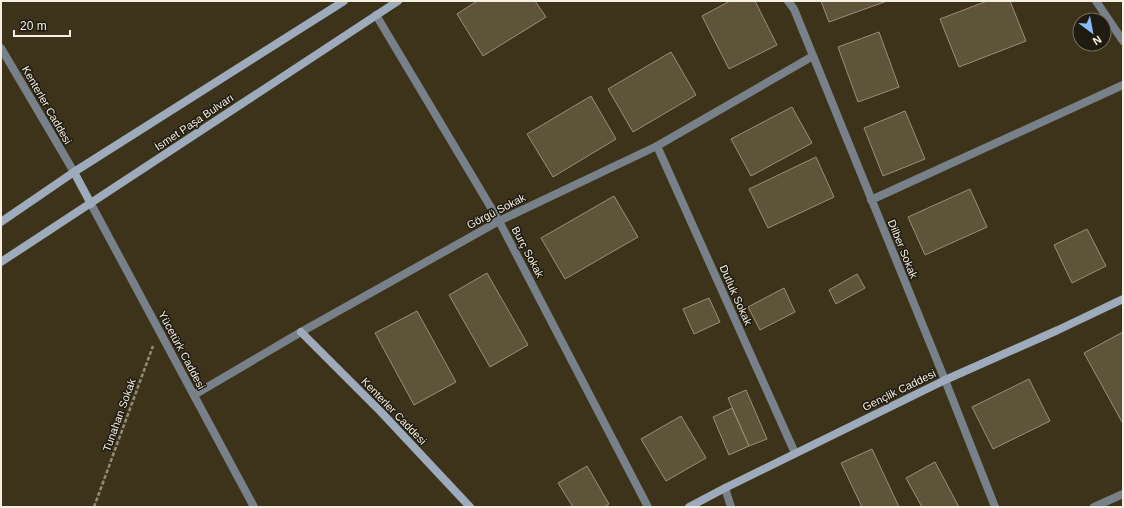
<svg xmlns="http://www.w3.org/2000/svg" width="1124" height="508" viewBox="0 0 1124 508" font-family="Arial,sans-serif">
<rect width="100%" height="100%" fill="#3c331a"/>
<!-- building -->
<g fill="#5d543a" stroke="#9b9075">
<polygon points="477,1 535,1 546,17 483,56 457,14"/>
<polygon points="730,1 755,1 777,45 729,69 702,16"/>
<polygon points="821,1 887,1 829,22"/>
<polygon points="987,1 1010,1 1026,41 959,67 940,19"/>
<polygon points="879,32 899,87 858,102 838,47"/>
<polygon points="671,52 696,95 633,132 608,89"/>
<polygon points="591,96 616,139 553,177 527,134"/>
<polygon points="792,107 812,143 751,176 731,139"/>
<polygon points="905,111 925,159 883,176 864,128"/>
<polygon points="816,157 834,197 768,228 749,189"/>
<polygon points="970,189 987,227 925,255 908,217"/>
<polygon points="614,196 638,237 565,279 541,238"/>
<polygon points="1087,229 1106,266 1072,283 1054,245"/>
<polygon points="487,273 528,345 490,367 449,295"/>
<polygon points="857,274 865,288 836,304 829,290"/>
<polygon points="784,288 795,312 760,330 748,307"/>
<polygon points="709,298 720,322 694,334 683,309"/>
<polygon points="417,311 456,382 414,405 375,333"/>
<polygon points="1123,332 1123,422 1122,422 1084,353"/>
<polygon points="1029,379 1050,421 993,449 972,407"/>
<polygon points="746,390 767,439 749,446 728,398"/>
<polygon points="732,408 749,446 729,455 713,417"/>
<polygon points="681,416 706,458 666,481 641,439"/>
<polygon points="872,449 899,507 862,507 841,463"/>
<polygon points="935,462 959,507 922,507 906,478"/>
<polygon points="587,466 609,504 604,507 573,507 558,483"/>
</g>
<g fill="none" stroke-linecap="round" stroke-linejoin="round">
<!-- path -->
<polyline stroke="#928b77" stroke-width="2.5" stroke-dasharray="4 2" stroke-linecap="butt" points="94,507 153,346"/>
<!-- street -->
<g stroke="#78808a" stroke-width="8">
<polyline points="788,1 794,9 945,380 995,507"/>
<polyline points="1096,1 1123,41"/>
<polyline points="376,15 499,221 648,507"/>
<polyline points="1,48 74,172"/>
<polyline points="657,146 795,453"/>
<polyline points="871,200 1123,85"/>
<polyline points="91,204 254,507"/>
<polyline points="194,395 301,332 499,221 657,146 813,56"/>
<polyline points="725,488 731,507"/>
<polyline points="1094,507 1123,494"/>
</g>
<!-- secondary -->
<g stroke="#9eabbc" stroke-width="8">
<polyline points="74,172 91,204"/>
<polyline points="1,222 74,172 344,1"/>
<polyline points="1,262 398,1"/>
<polyline points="301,332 381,412 470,507"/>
<polyline points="689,507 725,488 945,380 1058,330 1123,299"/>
</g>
</g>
<g text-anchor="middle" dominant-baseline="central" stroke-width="3" stroke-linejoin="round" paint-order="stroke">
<!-- street labels -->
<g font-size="11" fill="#f4efe0" stroke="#1f1b10">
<text transform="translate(47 105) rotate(60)">Kenterler Caddesi</text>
<text transform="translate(194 122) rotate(-34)">İsmet Paşa Bulvarı</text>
<text transform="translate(496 211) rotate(-27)">Görgü Sokak</text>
<text transform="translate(903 249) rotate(68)">Dilber Sokak</text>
<text transform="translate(528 252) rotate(62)">Burç Sokak</text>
<text transform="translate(736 295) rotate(66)">Dutluk Sokak</text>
<text transform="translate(182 350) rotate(62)">Yücetürk Caddesi</text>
<text transform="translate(899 390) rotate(-26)">Gençlik Caddesi</text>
<text transform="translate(394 411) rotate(46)">Kenterler Caddesi</text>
<text transform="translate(119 415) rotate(-70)">Tunahan Sokak</text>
</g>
</g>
<!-- border -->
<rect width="1124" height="508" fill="none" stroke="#f4efe0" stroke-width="4"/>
<!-- north arrow -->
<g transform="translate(1092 32) rotate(148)"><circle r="19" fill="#1f1b10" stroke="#747063"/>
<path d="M0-3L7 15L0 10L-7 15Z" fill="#87bbfb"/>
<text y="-6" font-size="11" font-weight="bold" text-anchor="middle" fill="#f4efe0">N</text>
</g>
<!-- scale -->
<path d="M14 30v6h56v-6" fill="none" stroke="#f4efe0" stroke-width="2"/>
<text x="20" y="30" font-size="12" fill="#f4efe0" stroke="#1f1b10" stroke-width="3" paint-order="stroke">20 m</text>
</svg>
